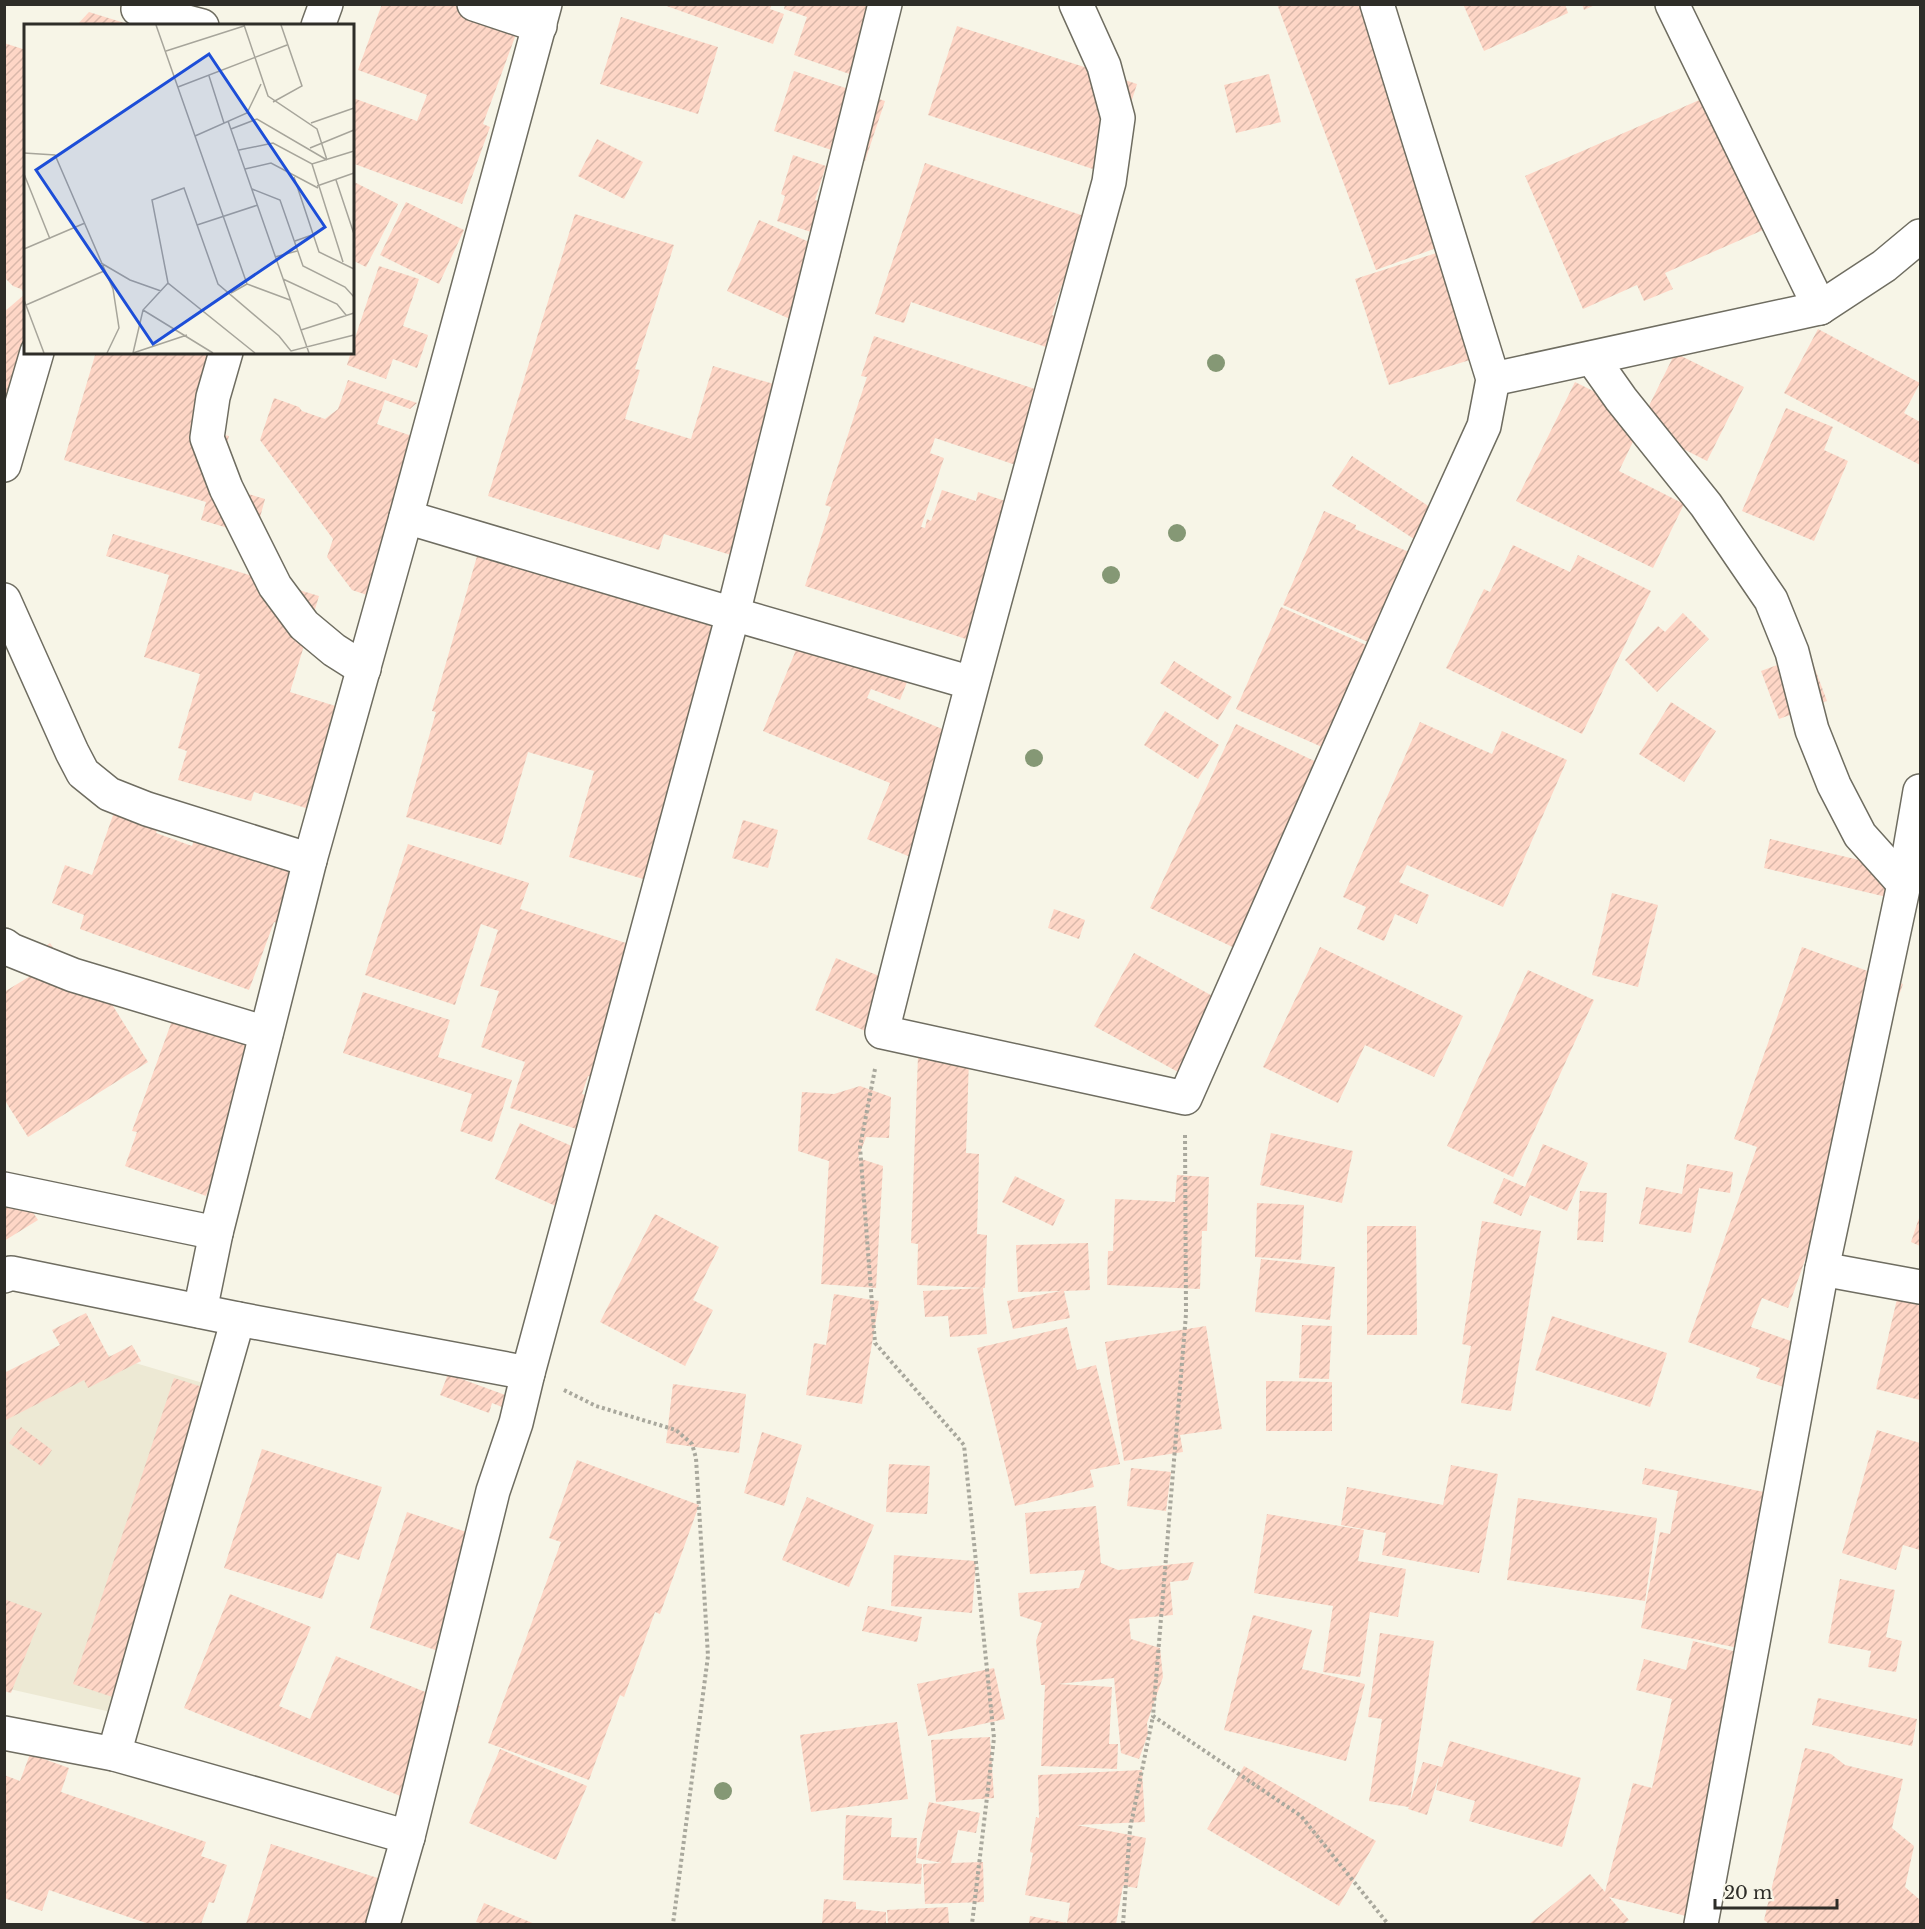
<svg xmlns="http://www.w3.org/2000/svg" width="1925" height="1929" viewBox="0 0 1925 1929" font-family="'Libre Baskerville',serif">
<defs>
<pattern id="building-hatch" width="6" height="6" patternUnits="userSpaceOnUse" patternTransform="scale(1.5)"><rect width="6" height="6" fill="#fed6c6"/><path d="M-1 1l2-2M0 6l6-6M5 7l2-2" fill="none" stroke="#dab8aa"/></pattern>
</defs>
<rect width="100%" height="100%" fill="#f7f5e7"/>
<!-- built -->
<polygon fill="#ede9d4" points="98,1352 203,1383 111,1712 5,1688 5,1388"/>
<!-- building -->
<g fill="url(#building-hatch)">
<polygon points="382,4 493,4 523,15 483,124 490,127 462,204 352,163 353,98 417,121 427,95 358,70"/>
<polygon points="661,4 772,4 770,9 784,14 773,44"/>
<polygon points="785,4 900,4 873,82 794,55 807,17 784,9"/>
<polygon points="1277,4 1378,4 1464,238 1376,270"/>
<polygon points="1463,4 1565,4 1568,13 1484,51"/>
<polygon points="1582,4 1597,4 1584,10"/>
<polygon points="89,12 131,25 131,26 76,26"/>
<polygon points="621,17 718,47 698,114 600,84"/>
<polygon points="957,26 1137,84 1108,174 928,115"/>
<polygon points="4,43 26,50 26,352 4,455 4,312 25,294 21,289 13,286 4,277"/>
<polygon points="794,71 885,101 865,161 774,131"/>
<polygon points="1269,74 1281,122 1236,133 1224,85"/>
<polygon points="1720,91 1779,223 1665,273 1673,289 1644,301 1637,285 1583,309 1525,176"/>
<polygon points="597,139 643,162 624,199 578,176"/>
<polygon points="793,155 826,166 815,200 846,210 836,240 777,221 785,196 781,194"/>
<polygon points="925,163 1105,223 1082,291 1062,285 1052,315 1064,320 1055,350 911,302 904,323 875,314"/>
<polygon points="352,181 398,204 366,267 352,260"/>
<polygon points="406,202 464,230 439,284 380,255"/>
<polygon points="575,214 674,245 635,369 640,370 625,419 691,439 713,366 777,385 783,366 811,375 753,562 664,534 659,550 488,496"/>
<polygon points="759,220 841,256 810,328 727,291"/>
<polygon points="1452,248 1486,355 1389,385 1355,279"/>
<polygon points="379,266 419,279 403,326 428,335 417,368 393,359 386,379 347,365 351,352 352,352 352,347"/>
<polygon points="1818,329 1920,383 1904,413 1920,422 1920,465 1784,393"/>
<polygon points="874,336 1059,397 1034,471 935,438 930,453 944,458 921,527 925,528 927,519 931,521 942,490 976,501 978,492 1029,509 984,645 805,586 831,507 825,505 867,377 861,376"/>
<polygon points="96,352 240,352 216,433 229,436 215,484 265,499 255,536 201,520 206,502 64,460"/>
<polygon points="1675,353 1744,387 1707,461 1640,427 1619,471 1684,504 1653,568 1516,501 1575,382 1644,416"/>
<polygon points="348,380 417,403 410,409 385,400 377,424 438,445 385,601 352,590 327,557 333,539 260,440 274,398 299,407 302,411 325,419 338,409"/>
<polygon points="1786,408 1833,427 1824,450 1848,461 1814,541 1742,511"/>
<polygon points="1352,456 1433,509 1414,539 1332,486"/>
<polygon points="1324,511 1356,525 1355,529 1416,555 1377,646 1283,605"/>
<polygon points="113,534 319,596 290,692 342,708 312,810 254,792 251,801 178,780 187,751 178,748 200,674 144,657 169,575 106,556"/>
<polygon points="1513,545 1570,572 1578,555 1651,591 1582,734 1446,668 1484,589 1490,592"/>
<polygon points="478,553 723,622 667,886 569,857 594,771 528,752 501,845 406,817 436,712 432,711"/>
<polygon points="1281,607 1375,649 1331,751 1236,709"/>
<polygon points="1683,613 1709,639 1657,692 1625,660 1658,626 1665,632"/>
<polygon points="800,640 907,682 900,700 871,689 867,698 969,740 920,861 867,839 890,783 763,731"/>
<polygon points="1809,653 1827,701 1779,719 1761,671"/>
<polygon points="1174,661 1232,697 1218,720 1160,683"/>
<polygon points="1671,702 1716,731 1684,782 1639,754"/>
<polygon points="1165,711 1219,745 1198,779 1144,745"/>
<polygon points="1420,722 1492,754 1502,731 1567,760 1503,907 1407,865 1399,882 1429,895 1417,924 1395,914 1384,941 1357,929 1366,907 1343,897"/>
<polygon points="1236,724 1325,766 1239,950 1150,908"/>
<polygon points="118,801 162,818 156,833 192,846 200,824 313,851 285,927 274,922 249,990 80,929 84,915 52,903 65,865 92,875"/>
<polygon points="743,820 778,830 768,868 732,858"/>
<polygon points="1770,839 1902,870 1895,899 1764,868"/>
<polygon points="408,844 529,883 520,909 657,953 615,1085 588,1076 582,1094 612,1103 602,1137 510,1108 525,1062 481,1047 499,991 480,986 498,930 481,924 455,1005 365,975"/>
<polygon points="1612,893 1658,905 1638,987 1592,975"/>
<polygon points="1054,909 1085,920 1079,939 1048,928"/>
<polygon points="50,943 77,985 93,974 148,1062 28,1137 4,1099 4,992 52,963 43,948"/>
<polygon points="1320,947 1463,1016 1434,1077 1365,1045 1338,1103 1263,1067"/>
<polygon points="1802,947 1903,984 1788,1308 1762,1298 1751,1327 1808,1347 1793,1390 1756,1378 1760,1368 1688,1342 1757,1147 1734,1139"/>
<polygon points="1134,953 1229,1005 1189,1078 1094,1026"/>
<polygon points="836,958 903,986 882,1038 815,1010"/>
<polygon points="1528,970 1594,1000 1513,1177 1447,1146"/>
<polygon points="363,992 450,1020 438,1057 512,1080 492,1142 460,1131 472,1094 343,1053"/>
<polygon points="177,1007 263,1038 206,1196 125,1166 137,1132 132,1131"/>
<polygon points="918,1056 969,1058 966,1153 979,1154 977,1234 987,1235 985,1288 917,1285 918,1244 911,1243"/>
<polygon points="860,1086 891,1097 889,1138 866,1137 858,1158 883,1166 876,1288 821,1284 829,1161 798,1151 802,1092 834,1094"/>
<polygon points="520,1123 603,1160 578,1216 495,1179"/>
<polygon points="1271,1133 1353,1151 1342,1203 1260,1185"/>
<polygon points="1543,1144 1588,1163 1567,1211 1530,1195 1521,1216 1493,1203 1504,1178 1525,1187"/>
<polygon points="1687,1164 1733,1172 1730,1193 1699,1188 1691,1233 1639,1224 1646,1187 1682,1194"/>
<polygon points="4,1168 38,1220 4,1241"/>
<polygon points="1177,1175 1209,1177 1207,1231 1202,1231 1200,1289 1107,1285 1108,1251 1113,1251 1115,1199 1175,1202"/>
<polygon points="1015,1176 1065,1200 1053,1226 1002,1202"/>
<polygon points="1580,1191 1607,1193 1603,1242 1577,1240"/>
<polygon points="1257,1203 1304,1205 1301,1260 1255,1257"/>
<polygon points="655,1214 719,1247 693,1300 713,1310 685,1366 600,1322"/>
<polygon points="1920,1215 1920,1246 1911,1242"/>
<polygon points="1482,1221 1541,1231 1511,1411 1461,1403 1471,1346 1462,1344"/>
<polygon points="1367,1226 1416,1226 1417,1335 1367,1335"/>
<polygon points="1088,1243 1090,1290 1064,1291 1070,1318 1013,1329 1007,1301 1061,1291 1018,1292 1016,1245"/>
<polygon points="1261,1259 1335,1267 1330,1320 1255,1312"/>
<polygon points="1901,1282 1920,1287 1920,1400 1876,1389"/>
<polygon points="983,1288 987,1334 950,1337 948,1316 925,1317 923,1291"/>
<polygon points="834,1294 879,1301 862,1404 806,1395 814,1343 826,1345"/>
<polygon points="86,1313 109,1357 132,1345 141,1361 88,1388 84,1380 4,1421 4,1373 60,1345 52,1330"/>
<polygon points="1552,1316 1667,1353 1650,1407 1535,1370"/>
<polygon points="1302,1325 1332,1326 1329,1379 1299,1378"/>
<polygon points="1206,1326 1222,1429 1180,1435 1183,1452 1124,1461 1105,1342"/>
<polygon points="1067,1327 1077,1370 1096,1365 1120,1464 1090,1470 1094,1487 1015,1506 977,1348"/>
<polygon points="448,1374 511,1397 507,1409 492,1403 489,1413 440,1395"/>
<polygon points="174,1378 234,1397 134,1704 73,1684"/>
<polygon points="1266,1381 1332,1382 1332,1431 1266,1431"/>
<polygon points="673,1384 746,1394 739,1453 666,1443"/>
<polygon points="21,1427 52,1450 41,1466 9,1443"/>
<polygon points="1877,1430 1920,1443 1920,1550 1903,1545 1896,1570 1842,1553"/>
<polygon points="762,1432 802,1445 784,1506 744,1493"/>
<polygon points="262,1449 382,1487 359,1560 337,1553 322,1599 224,1568"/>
<polygon points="577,1460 699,1505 660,1614 655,1612 624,1697 620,1695 589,1780 488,1743 561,1542 549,1538"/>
<polygon points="889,1464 930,1466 927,1514 886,1512"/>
<polygon points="1451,1465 1498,1474 1479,1573 1382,1555 1386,1533 1341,1525 1347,1487 1443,1505"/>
<polygon points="1131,1468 1171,1472 1166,1511 1127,1506"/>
<polygon points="1645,1468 1779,1495 1748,1650 1641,1628 1660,1532 1670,1534 1678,1491 1642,1484"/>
<polygon points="807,1497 874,1525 849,1587 782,1560"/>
<polygon points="1518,1498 1657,1518 1645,1601 1507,1580"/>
<polygon points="1096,1506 1101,1563 1118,1570 1194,1562 1188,1580 1170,1582 1173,1615 1129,1619 1131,1639 1160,1648 1163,1677 1147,1723 1148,1734 1139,1759 1121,1753 1114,1678 1058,1684 1112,1687 1109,1744 1118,1744 1117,1769 1041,1766 1045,1685 1041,1685 1036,1641 1042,1623 1020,1616 1018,1593 1079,1588 1085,1570 1030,1574 1025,1513"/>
<polygon points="407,1512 496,1542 459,1658 370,1628"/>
<polygon points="1267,1514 1364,1530 1358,1561 1406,1569 1398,1617 1370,1612 1360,1677 1323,1672 1333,1606 1254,1593"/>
<polygon points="894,1555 976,1561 972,1613 891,1606"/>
<polygon points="1840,1579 1895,1590 1886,1637 1902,1641 1896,1672 1868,1667 1871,1651 1828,1643"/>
<polygon points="230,1594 311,1627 279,1706 310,1719 336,1656 460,1706 420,1804 184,1708"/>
<polygon points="4,1599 42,1613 11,1693 4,1691"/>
<polygon points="868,1606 922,1617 917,1642 862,1631"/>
<polygon points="1253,1615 1312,1630 1302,1669 1365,1684 1346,1761 1224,1730"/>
<polygon points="1380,1633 1434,1641 1410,1802 1423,1762 1442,1767 1450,1741 1581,1778 1562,1847 1469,1821 1475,1801 1436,1790 1439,1775 1427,1815 1408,1809 1409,1807 1369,1801 1382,1719 1368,1717"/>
<polygon points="1693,1641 1749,1655 1686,1916 1609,1897 1629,1920 1625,1923 1626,1924 1529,1924 1590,1874 1605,1892 1633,1783 1652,1788 1672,1699 1636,1690 1644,1659 1686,1670"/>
<polygon points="994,1668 1005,1719 928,1736 917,1684"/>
<polygon points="1818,1698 1917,1719 1912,1746 1812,1725"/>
<polygon points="897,1722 908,1799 811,1812 800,1735"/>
<polygon points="990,1737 994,1798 936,1802 931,1740"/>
<polygon points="1805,1748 1831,1754 1845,1765 1903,1779 1892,1828 1914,1846 1905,1887 1920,1900 1920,1924 1769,1924 1764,1920"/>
<polygon points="500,1749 587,1786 556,1860 469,1823"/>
<polygon points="30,1754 69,1768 61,1792 206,1842 201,1856 227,1865 214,1903 209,1902 201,1924 149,1924 49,1890 42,1911 4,1898 4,1775 20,1781"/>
<polygon points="1244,1766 1376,1841 1339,1906 1207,1829"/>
<polygon points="1142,1770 1145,1822 1077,1825 1146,1838 1137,1888 1123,1886 1116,1924 1029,1924 1030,1916 1067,1923 1070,1903 1025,1895 1033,1853 1030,1852 1036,1817 1039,1818 1038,1775"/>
<polygon points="929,1802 980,1813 976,1833 958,1830 951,1863 983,1862 984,1902 925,1904 923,1864 942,1863 917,1858"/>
<polygon points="846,1815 892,1818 891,1837 917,1838 916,1863 922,1864 921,1884 843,1880"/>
<polygon points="271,1844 384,1880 371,1924 246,1924"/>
<polygon points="824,1899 856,1902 856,1909 886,1912 886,1924 822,1924"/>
<polygon points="484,1903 535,1924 483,1924 476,1922"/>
<polygon points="948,1907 949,1924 888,1924 887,1910"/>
</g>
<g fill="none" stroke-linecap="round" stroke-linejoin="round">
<defs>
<g id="minor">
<polyline points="474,4 540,26"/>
<path d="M1076 4 1104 66 1118 118 1109 182C1032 465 953 747 882 1032L1185 1098 1408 593 1484 426 1493 379 1377 4"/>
<polyline points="1672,4 1820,308"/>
<polyline points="138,9 202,26"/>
<polyline points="318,26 326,4"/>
<polyline points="226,352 213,397 207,438 226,488 275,586 304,625 334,650 364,669"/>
<polyline points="1592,358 1621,399 1706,505 1771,600 1792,652 1812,730 1834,785 1860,835 1904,884"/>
<polyline points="1493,379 1820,308 1884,266 1920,236"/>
<polyline points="4,465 37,352"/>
<polyline points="406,517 733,614 972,683"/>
<polyline points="4,600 72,752 83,773 109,794 147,809 310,860"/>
<polyline points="4,945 11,950 73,975 266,1033"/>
<polyline points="4,1189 216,1233"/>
<polyline points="1822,1269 1920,1287"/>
<polyline points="4,1276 11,1273 238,1319 528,1373"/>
<polyline points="200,1311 216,1233 310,860 406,517 545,4"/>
<polyline points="4,1733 114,1754 408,1837"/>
<polyline points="114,1754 238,1319"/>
<polyline points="383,1924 408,1837 493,1491 516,1423 528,1373 733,614 885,4"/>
<polyline points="1701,1924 1822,1269 1904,884 1920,791"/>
</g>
</defs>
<!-- minor casing -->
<use href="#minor" stroke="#6f6d61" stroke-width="36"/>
<!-- path -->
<g stroke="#a9a89d" stroke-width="4" stroke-dasharray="3 3" stroke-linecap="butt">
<polyline points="875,1069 860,1147 875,1343 964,1445 994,1738 972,1924"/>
<polyline points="1185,1135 1186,1314 1153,1716 1301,1816 1388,1924"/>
<polyline points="564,1390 596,1406 676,1430 692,1444 696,1458 708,1656 673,1924"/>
<polyline points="1123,1924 1130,1829 1153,1716"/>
</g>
<!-- minor -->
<use href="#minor" stroke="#fff" stroke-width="33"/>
</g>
<!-- trees -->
<g fill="#859875">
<circle cx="1216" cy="363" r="9"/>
<circle cx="1177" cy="533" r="9"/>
<circle cx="1111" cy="575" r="9"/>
<circle cx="1034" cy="758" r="9"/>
<circle cx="723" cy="1791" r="9"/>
</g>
<!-- overview -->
<g transform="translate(24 24)">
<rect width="330" height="330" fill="#f7f5e7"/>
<path fill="none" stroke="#a7a59b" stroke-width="1.5" d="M132 1 223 260 266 276M220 1 244 72 293 105 303 136M142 27 220 2M185 52 200 99M154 63 263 21M249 78 278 62 257 1M204 97 285 329M287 99 330 84M207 105 233 95 303 136M171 112 223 89 237 60M286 124 330 106M215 126 249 119 288 140 330 127M0 129 31 131 89 265 95 304 83 329M288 140 319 238M221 145 247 139 294 164M0 150 26 215M270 153 295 228 330 245M312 156 330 210M293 162 330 149M228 165 256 176 279 242 321 263 330 273M173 201 234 181M271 217 288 211M0 225 61 199M251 233 273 227M77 239 106 256 137 267M259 255 313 280 322 291M207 269 223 260M0 276 20 329M2 281 80 247M119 286 189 329M277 306 330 289M109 329 119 286 144 259M109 329 163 311M231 329 144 259 128 176 160 164 194 260 255 312 267 327 330 311"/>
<path fill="#1d4ed8" fill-opacity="0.15" stroke="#1d4ed8" stroke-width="3" d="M185 30 301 203 129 320 12 146Z"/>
<rect width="330" height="330" fill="none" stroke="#2e2d28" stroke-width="3"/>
</g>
<!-- border -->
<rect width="1925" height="1929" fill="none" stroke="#2e2d28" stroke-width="12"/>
<!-- scale -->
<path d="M1715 1899v9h122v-9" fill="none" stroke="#2e2d28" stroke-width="3"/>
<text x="1724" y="1899" font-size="18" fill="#2e2d28" stroke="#f7f5e7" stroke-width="4.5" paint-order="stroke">20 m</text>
</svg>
